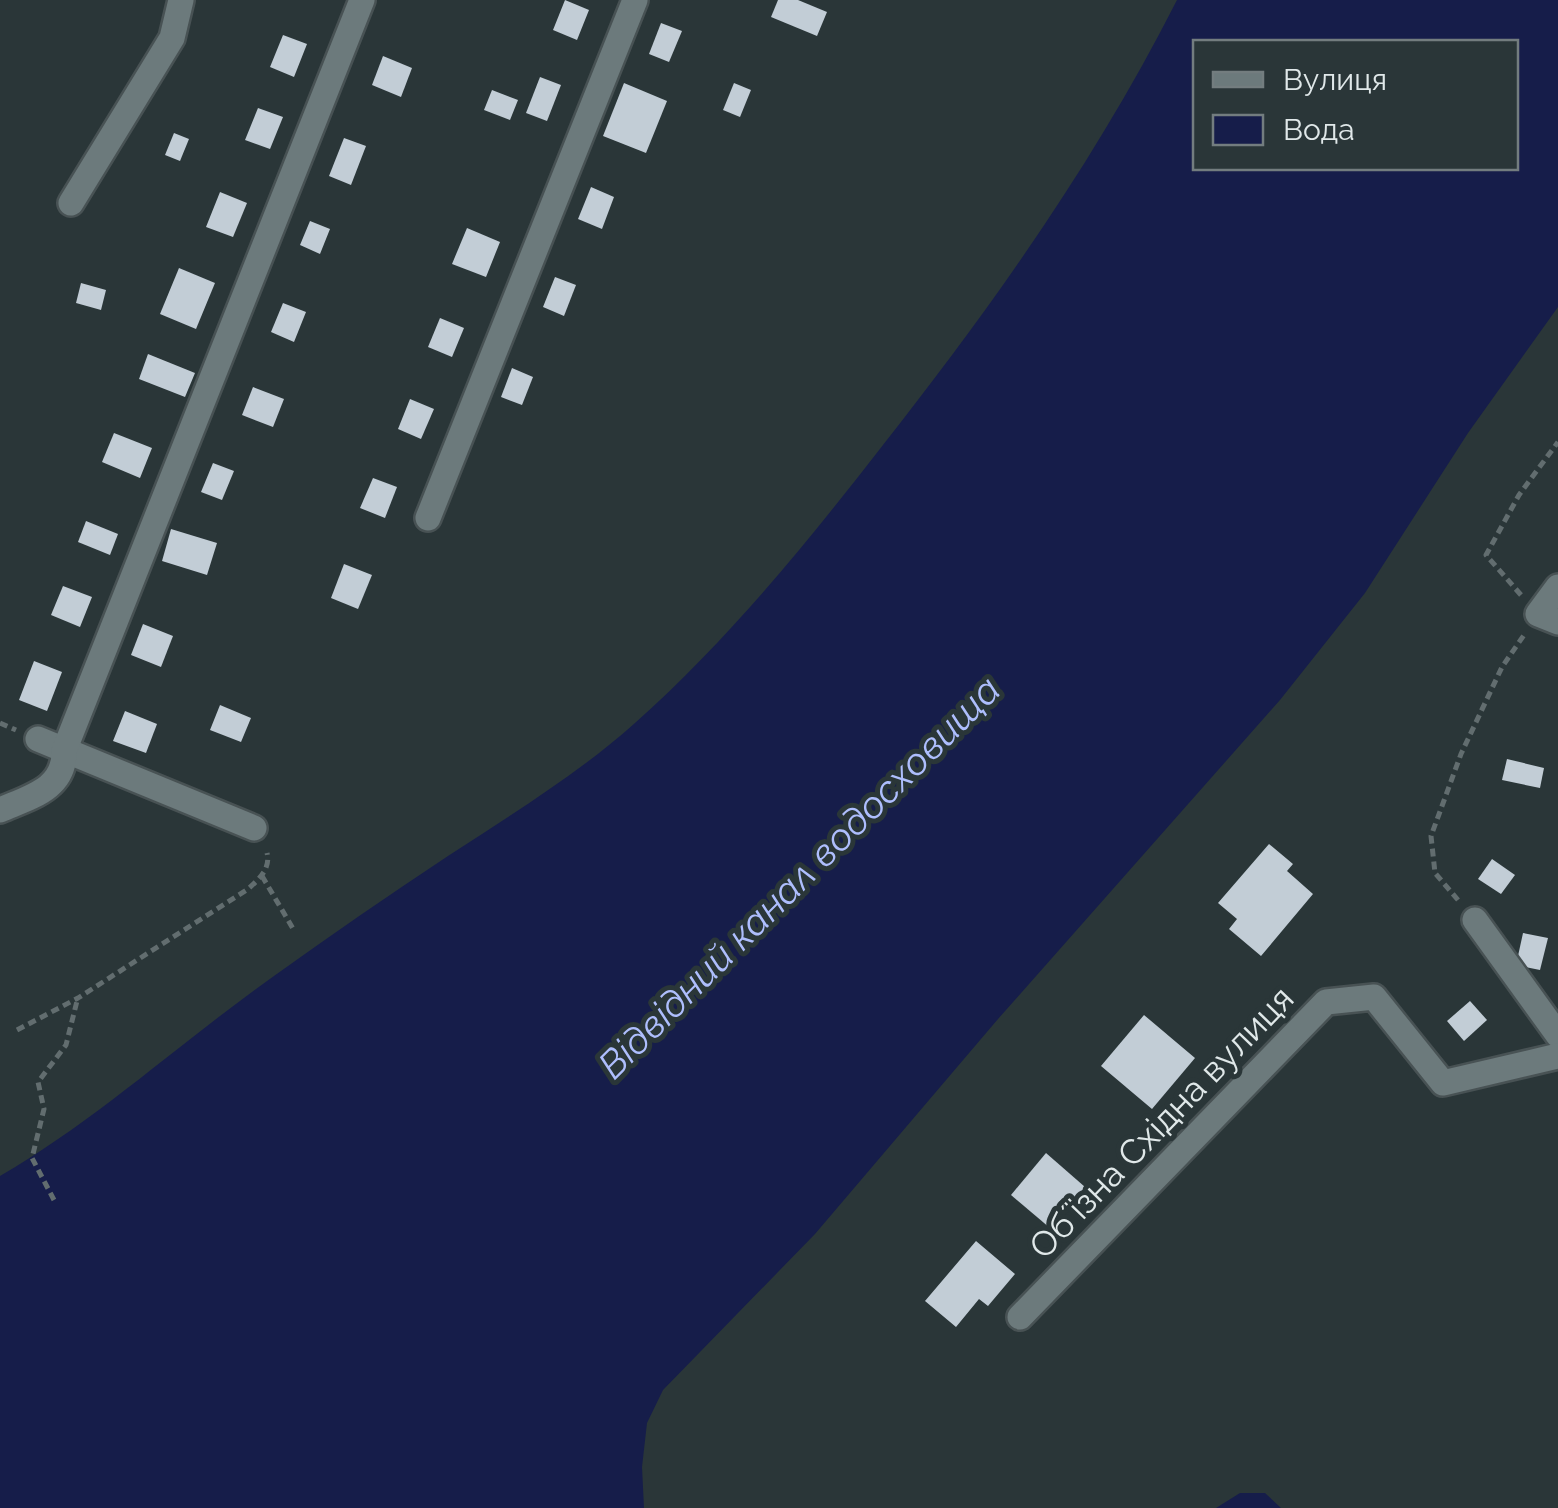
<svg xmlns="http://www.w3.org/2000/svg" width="1558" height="1508" viewBox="0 0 1558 1508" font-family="Raleway,sans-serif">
<rect width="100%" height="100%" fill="#2a3638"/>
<!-- water -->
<g fill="#161d4a" fill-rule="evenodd">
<path d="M1177 0H1558V307L1468 433 1365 593 1280 700 998 1019 815 1234 663 1390 647 1423 642 1467 644 1508H0V1176C97 1120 182 1041 274 976 331 935 389 895 448 856 512 814 578 774 635 723 728 640 806 544 883 445 993 305 1096 160 1177 0ZM1516 42V168H1196V42Z"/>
<polygon points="1240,1493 1265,1493 1281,1508 1216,1508"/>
</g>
<!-- building -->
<g fill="#c2cdd6">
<polygon points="565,0 589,10 577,40 553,30"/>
<polygon points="778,0 798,0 827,12 817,36 771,17"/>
<polygon points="661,23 682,31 669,62 649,54"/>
<polygon points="283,35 307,44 294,77 270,67"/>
<polygon points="383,56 412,68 401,97 372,85"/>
<polygon points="540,77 561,85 547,121 526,113"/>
<polygon points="624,83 667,101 646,153 603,136"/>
<polygon points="734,83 751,90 740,117 723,110"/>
<polygon points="492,90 518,100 510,120 484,110"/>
<polygon points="258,108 283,117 270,149 245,140"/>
<polygon points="174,133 189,139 180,161 165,155"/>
<polygon points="344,138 366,146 351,185 329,176"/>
<polygon points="591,187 614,197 602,229 578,219"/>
<polygon points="220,192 247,203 233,237 206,227"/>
<polygon points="310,221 330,229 320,254 300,245"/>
<polygon points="467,228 500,242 486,277 452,264"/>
<polygon points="179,268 215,283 196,329 160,314"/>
<polygon points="555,277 576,285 564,316 543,307"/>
<polygon points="81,283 106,290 101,310 76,303"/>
<polygon points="283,303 306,312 294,342 271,332"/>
<polygon points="440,318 464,328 452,357 428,347"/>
<polygon points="148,354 195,373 185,397 139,379"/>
<polygon points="512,368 533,377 522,405 501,397"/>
<polygon points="253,387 284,399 273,427 242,415"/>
<polygon points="410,399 434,409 421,439 398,429"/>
<polygon points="114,433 152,448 140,478 102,462"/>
<polygon points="213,463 234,471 222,500 201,492"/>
<polygon points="373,478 397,487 385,518 360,508"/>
<polygon points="86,521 118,534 110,555 78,542"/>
<polygon points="171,529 217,543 207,575 162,561"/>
<polygon points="344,564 372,575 358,609 331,598"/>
<polygon points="63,586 92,597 80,627 51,615"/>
<polygon points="143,624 173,636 161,667 131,655"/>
<polygon points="34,661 62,672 47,711 19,700"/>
<polygon points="220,705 251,718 241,742 210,730"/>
<polygon points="125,711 157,724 146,753 113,741"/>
<polygon points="1507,759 1544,768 1540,788 1502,780"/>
<polygon points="1269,844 1293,864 1287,871 1313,894 1261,956 1229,929 1237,919 1218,903"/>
<polygon points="1492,859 1515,875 1501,894 1478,879"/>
<polygon points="1523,933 1548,938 1540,970 1516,965"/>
<polygon points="1470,1001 1487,1020 1464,1041 1447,1021"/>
<polygon points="1144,1015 1195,1058 1152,1109 1101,1066"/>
<polygon points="1046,1153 1085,1187 1050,1228 1011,1195"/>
<polygon points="976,1241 1015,1274 988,1306 979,1299 956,1327 925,1301"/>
</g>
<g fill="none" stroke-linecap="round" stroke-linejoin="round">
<defs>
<g id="minor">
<polyline points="71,203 172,38 181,0"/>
<polyline points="428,518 635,0"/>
<polyline points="1558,587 1538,614 1558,622"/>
<polyline points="38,739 254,828"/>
<path d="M0 810C30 797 65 789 64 751L362 0"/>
<polyline points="1475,920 1558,1035"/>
<polyline points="1020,1317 1326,1002 1374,997 1443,1083 1558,1056"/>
</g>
</defs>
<!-- minor casing -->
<use href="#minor" stroke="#485254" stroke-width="30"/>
<!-- path -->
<g stroke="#626d6f" stroke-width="5" stroke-dasharray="8 5" stroke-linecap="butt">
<polyline points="1521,595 1486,555 1519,495 1558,442"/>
<polyline points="0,723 16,730"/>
<polyline points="262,876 295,932"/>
<polyline points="1458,900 1435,873 1431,836 1461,754 1502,667 1524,635"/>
<path d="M17 1030 78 998 248 889C258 880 271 869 267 853"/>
<polyline points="54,1200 32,1158 44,1109 38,1082 66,1045 77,1001"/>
</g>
<!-- minor -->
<use href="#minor" stroke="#6c7a7c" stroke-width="25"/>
</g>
<g text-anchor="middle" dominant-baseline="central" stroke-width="10" stroke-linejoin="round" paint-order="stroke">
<!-- street labels -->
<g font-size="35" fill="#e0e8e9" stroke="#2a3638">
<text transform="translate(1161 1122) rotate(-46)">Обʼїзна Східна вулиця</text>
</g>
<!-- water labels -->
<g font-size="38" font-style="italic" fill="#aebefd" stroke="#2a3638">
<text transform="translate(799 877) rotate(-45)">Відвідний канал водосховища</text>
</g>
</g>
<!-- legend -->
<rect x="1193" y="40" width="325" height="130" fill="#2a3638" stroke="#737d7f" stroke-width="2.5"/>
<rect x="1213" y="72" width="50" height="15" fill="#6c7a7c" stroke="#737d7f" stroke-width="2.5"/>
<text x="1283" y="90" font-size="30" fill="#e0e8e9">Вулиця</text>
<rect x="1213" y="115" width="50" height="30" fill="#161d4a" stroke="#737d7f" stroke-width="2.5"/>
<text x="1283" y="140" font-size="30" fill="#e0e8e9">Вода</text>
</svg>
